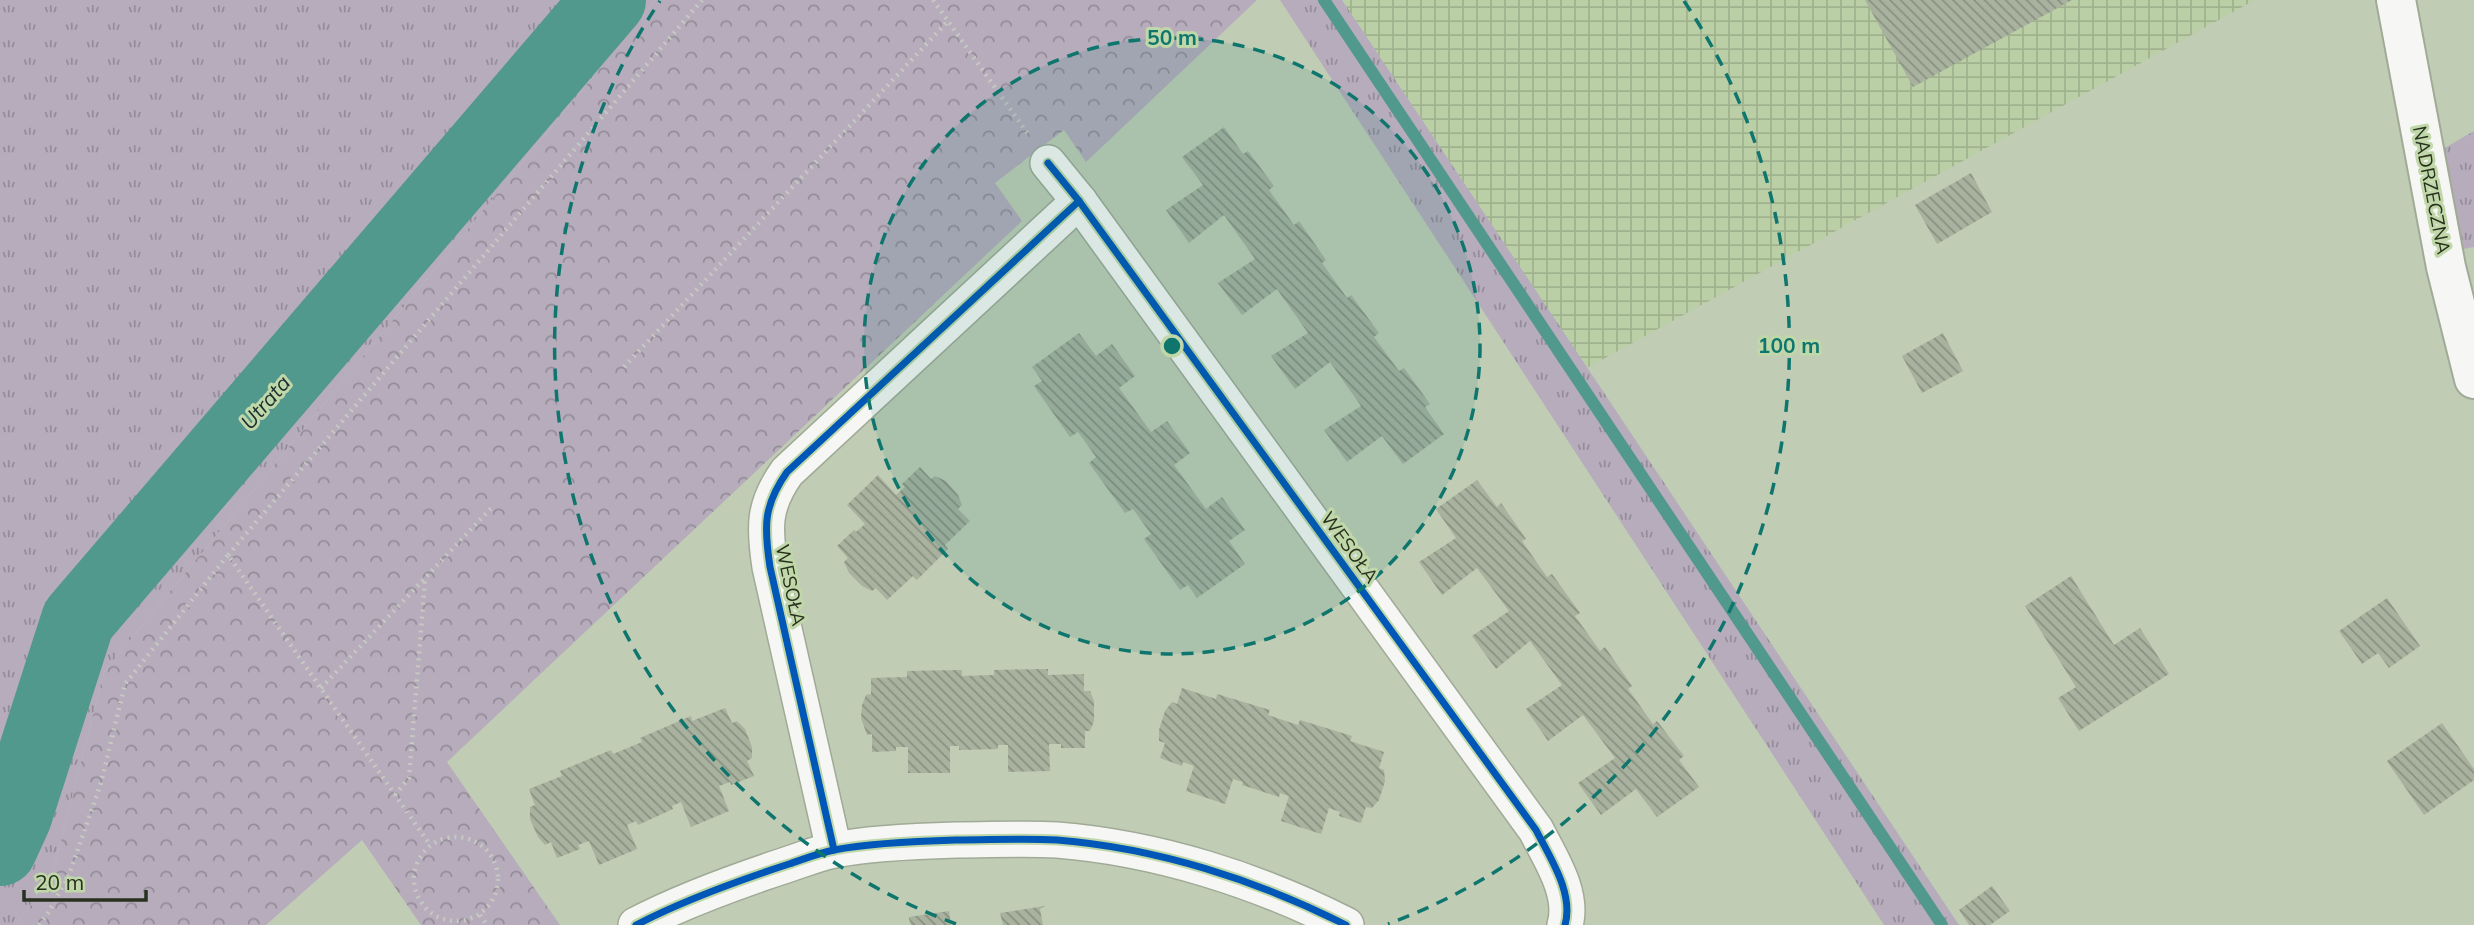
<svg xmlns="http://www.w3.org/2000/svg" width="2474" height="925" viewBox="0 0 2474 925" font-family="Mulish,sans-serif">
<defs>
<pattern id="industrial-grid" width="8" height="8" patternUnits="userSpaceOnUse" patternTransform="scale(1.75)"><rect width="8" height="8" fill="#bacfa6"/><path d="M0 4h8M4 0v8" fill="none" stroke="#a0b28e"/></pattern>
<pattern id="grass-tufts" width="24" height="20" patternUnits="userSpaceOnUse" patternTransform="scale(1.75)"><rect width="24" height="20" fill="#b6acbc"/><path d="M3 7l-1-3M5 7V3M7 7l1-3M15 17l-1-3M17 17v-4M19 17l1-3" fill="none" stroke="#948c98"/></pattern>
<pattern id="park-crowns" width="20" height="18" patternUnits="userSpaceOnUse" patternTransform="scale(1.75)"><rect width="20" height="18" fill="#b6acbc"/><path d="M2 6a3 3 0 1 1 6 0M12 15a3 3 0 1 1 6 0" fill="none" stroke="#948c98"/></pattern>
<pattern id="building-back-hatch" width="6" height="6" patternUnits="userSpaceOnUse" patternTransform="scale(1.75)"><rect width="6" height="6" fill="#a8b29f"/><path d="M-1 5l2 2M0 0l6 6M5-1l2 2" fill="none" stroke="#899181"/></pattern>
</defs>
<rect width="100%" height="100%" fill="#c0ccb4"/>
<!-- industrial -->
<polygon fill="url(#industrial-grid)" points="1342,0 2255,0 1587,368"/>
<!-- grass -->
<g fill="url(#grass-tufts)">
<polygon points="0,0 656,0 104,672 50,883 14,925 0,925"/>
<polygon points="1280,0 1342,0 1959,925 1884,925"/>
<polygon points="2474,131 2474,247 2463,249 2443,149"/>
</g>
<!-- park -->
<polygon fill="url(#park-crowns)" points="656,0 1257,0 1086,162 1064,130 995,183 1022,221 447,762 560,925 421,925 362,840 266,925 14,925 50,883 104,672"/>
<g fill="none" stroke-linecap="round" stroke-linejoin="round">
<!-- stream -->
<polyline stroke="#51988d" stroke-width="12" points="1324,0 1942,925"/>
<!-- river -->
<polyline stroke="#51988d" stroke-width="74" points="0,849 15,816 78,620 609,0"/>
</g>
<!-- building -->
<g fill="url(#building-back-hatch)">
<polygon points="1865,0 2072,0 1913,87"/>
<polygon points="1224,127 1243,154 1248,151 1274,186 1269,190 1294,225 1299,221 1326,260 1322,263 1347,298 1351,295 1379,333 1374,337 1399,371 1404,368 1430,404 1425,407 1444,434 1403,464 1382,436 1347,462 1324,430 1361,406 1330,362 1295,389 1271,356 1308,333 1277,289 1242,315 1218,283 1255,259 1224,215 1189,243 1166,210 1203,185 1182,157"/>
<polygon points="1971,173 1992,212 1937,244 1915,205"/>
<polygon points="1079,333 1096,356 1112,344 1135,376 1119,388 1151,432 1167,421 1190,453 1174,465 1206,509 1222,497 1245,530 1229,541 1245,564 1197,598 1188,585 1180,590 1144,539 1151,534 1133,509 1125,513 1089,463 1096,457 1078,432 1070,437 1034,386 1042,381 1032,367"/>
<polygon points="1943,333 1963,371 1922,393 1902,356"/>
<polygon points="920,467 931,479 935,476 946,481 958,495 962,505 958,509 970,521 945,545 948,549 917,580 913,576 887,600 876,588 872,591 862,586 849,573 844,562 848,558 837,546 854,530 856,532 865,524 847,505 878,475 896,495 905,487 902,484"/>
<polygon points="1477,480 1497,507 1501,503 1526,539 1522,541 1547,577 1552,574 1580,613 1575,616 1600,651 1605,647 1632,686 1628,689 1653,724 1657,721 1684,756 1679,760 1699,787 1657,817 1636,789 1601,815 1578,783 1615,758 1583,715 1548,741 1526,709 1562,685 1530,641 1496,669 1472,636 1509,611 1477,568 1442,595 1419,562 1456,538 1436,509"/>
<polygon points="2071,576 2114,645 2140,628 2169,674 2079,731 2058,698 2076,687 2025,606"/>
<polygon points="2387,598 2420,646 2389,668 2378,653 2362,664 2339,631"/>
<polygon points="1048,669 1048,675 1084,674 1084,691 1090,691 1094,701 1094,721 1090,731 1085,731 1085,748 1061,748 1061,744 1049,744 1050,771 1008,772 1008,745 998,745 998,749 959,750 959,746 950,746 950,773 908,773 908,747 896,747 896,751 872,752 872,734 867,735 861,718 862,705 866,695 871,694 871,678 907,677 907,671 962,670 962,676 994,675 994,670"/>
<polygon points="1182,688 1216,699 1217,694 1270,710 1268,715 1298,725 1300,720 1352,736 1350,741 1384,752 1379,768 1384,770 1385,781 1379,800 1372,808 1366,807 1361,823 1339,816 1340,812 1329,808 1321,834 1281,821 1289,796 1280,793 1279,797 1242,785 1243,782 1233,779 1225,804 1186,791 1194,766 1183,762 1182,766 1160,758 1165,743 1159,741 1159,730 1165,711 1172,702 1177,704"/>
<polygon points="725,708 732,723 737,721 745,729 752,747 752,758 747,761 754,776 731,785 730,782 719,786 729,811 691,827 681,802 672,806 673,809 638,825 636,821 627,825 637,849 599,865 589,841 578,845 580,849 557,858 551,842 545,845 538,837 530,819 530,807 535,805 529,789 562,776 560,771 611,750 613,754 642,742 640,738 691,716 692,721"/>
<polygon points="2442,723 2474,769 2474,780 2424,815 2387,761"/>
<polygon points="1992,886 2010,911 1990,925 1969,925 1959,910"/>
<polygon points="1045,906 1040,909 1043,925 1003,925 1000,913"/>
<polygon points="949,911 951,925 911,925 909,919 909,917"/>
</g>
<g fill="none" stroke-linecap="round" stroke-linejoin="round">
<defs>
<g id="minor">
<path d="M1048 163 1079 201 1536 830C1550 858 1574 893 1565 925"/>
<path d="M834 850 770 567C764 527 763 506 787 472L1079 201"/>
<path d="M636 925C684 900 737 881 789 864 804 859 819 853 834 850 870 843 919 841 956 840 990 840 1024 838 1057 840 1157 848 1257 880 1346 925"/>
</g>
<polyline id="tertiary" points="2396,0 2446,267 2474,379"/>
</defs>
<!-- minor casing -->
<use href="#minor" stroke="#a0aa97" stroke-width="38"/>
<!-- tertiary casing -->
<use href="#tertiary" stroke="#a0aa97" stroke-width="42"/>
<!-- path -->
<g stroke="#c6c9c2" stroke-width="4.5" stroke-dasharray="2 5" stroke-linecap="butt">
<polyline points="933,0 1028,134"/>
<polyline points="624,367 948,21"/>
<polyline points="228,555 702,0"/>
<polyline points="321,688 494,505"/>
<polyline points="395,795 409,778 425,581"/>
<circle cx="456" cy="879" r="42"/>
<polyline points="480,915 487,925"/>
<polyline points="39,925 47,915 69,875 101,783 125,684 228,555 430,845"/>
</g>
<!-- minor -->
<use href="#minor" stroke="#f6f7f4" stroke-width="35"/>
<!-- tertiary -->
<use href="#tertiary" stroke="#f6f7f4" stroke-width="38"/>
<defs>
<g id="cycleway">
<path d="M1048 163 1079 201 1536 830C1550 858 1574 893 1565 925"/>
<path d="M834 850 770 567C764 527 763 506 787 472L1079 201"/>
<path d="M636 925C684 900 737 881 789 864 804 859 819 853 834 850 870 843 919 841 956 840 990 840 1024 838 1057 840 1157 848 1257 880 1346 925"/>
</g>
</defs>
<!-- cycleway casing -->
<use href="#cycleway" stroke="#c0d7a9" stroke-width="11"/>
<!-- cycleway -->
<use href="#cycleway" stroke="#0057b8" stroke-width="7"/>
</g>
<!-- distance rings -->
<circle cx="1172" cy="346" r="308" fill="#0f766e" fill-opacity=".12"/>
<g fill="none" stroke="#0f766e" stroke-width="3.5" stroke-dasharray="12 9">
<circle cx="1172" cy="346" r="308"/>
<path d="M956 924A617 617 0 0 1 660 1M1684 1A617 617 0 0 1 1388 924"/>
</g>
<g text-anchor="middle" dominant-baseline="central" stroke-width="6" stroke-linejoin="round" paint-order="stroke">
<!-- street labels -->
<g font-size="19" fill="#28301e" stroke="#c0d7a9">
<text transform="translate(2432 190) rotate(79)">NADRZECZNA</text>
<text transform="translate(1350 547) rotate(54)">WESOŁA</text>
<text transform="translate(791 585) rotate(78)">WESOŁA</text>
</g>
<!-- water labels -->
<g font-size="21" font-style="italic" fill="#1a2f2e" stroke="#c0d7a9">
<text transform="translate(265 402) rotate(-49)">Utrata</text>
</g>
</g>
<circle cx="1172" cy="346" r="10" fill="#0f766e" stroke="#c0d7a9" stroke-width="3.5"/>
<g font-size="21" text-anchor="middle" font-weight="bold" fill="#0f766e" stroke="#c0d7a9" stroke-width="6" stroke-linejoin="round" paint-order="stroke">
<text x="1172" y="45">50 m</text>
<text x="1789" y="353">100 m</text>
</g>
<!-- scale -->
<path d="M24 890v10h122v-10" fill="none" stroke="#28301e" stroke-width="3.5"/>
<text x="35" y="890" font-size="21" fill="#28301e" stroke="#c0d7a9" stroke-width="5" paint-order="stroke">20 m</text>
</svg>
